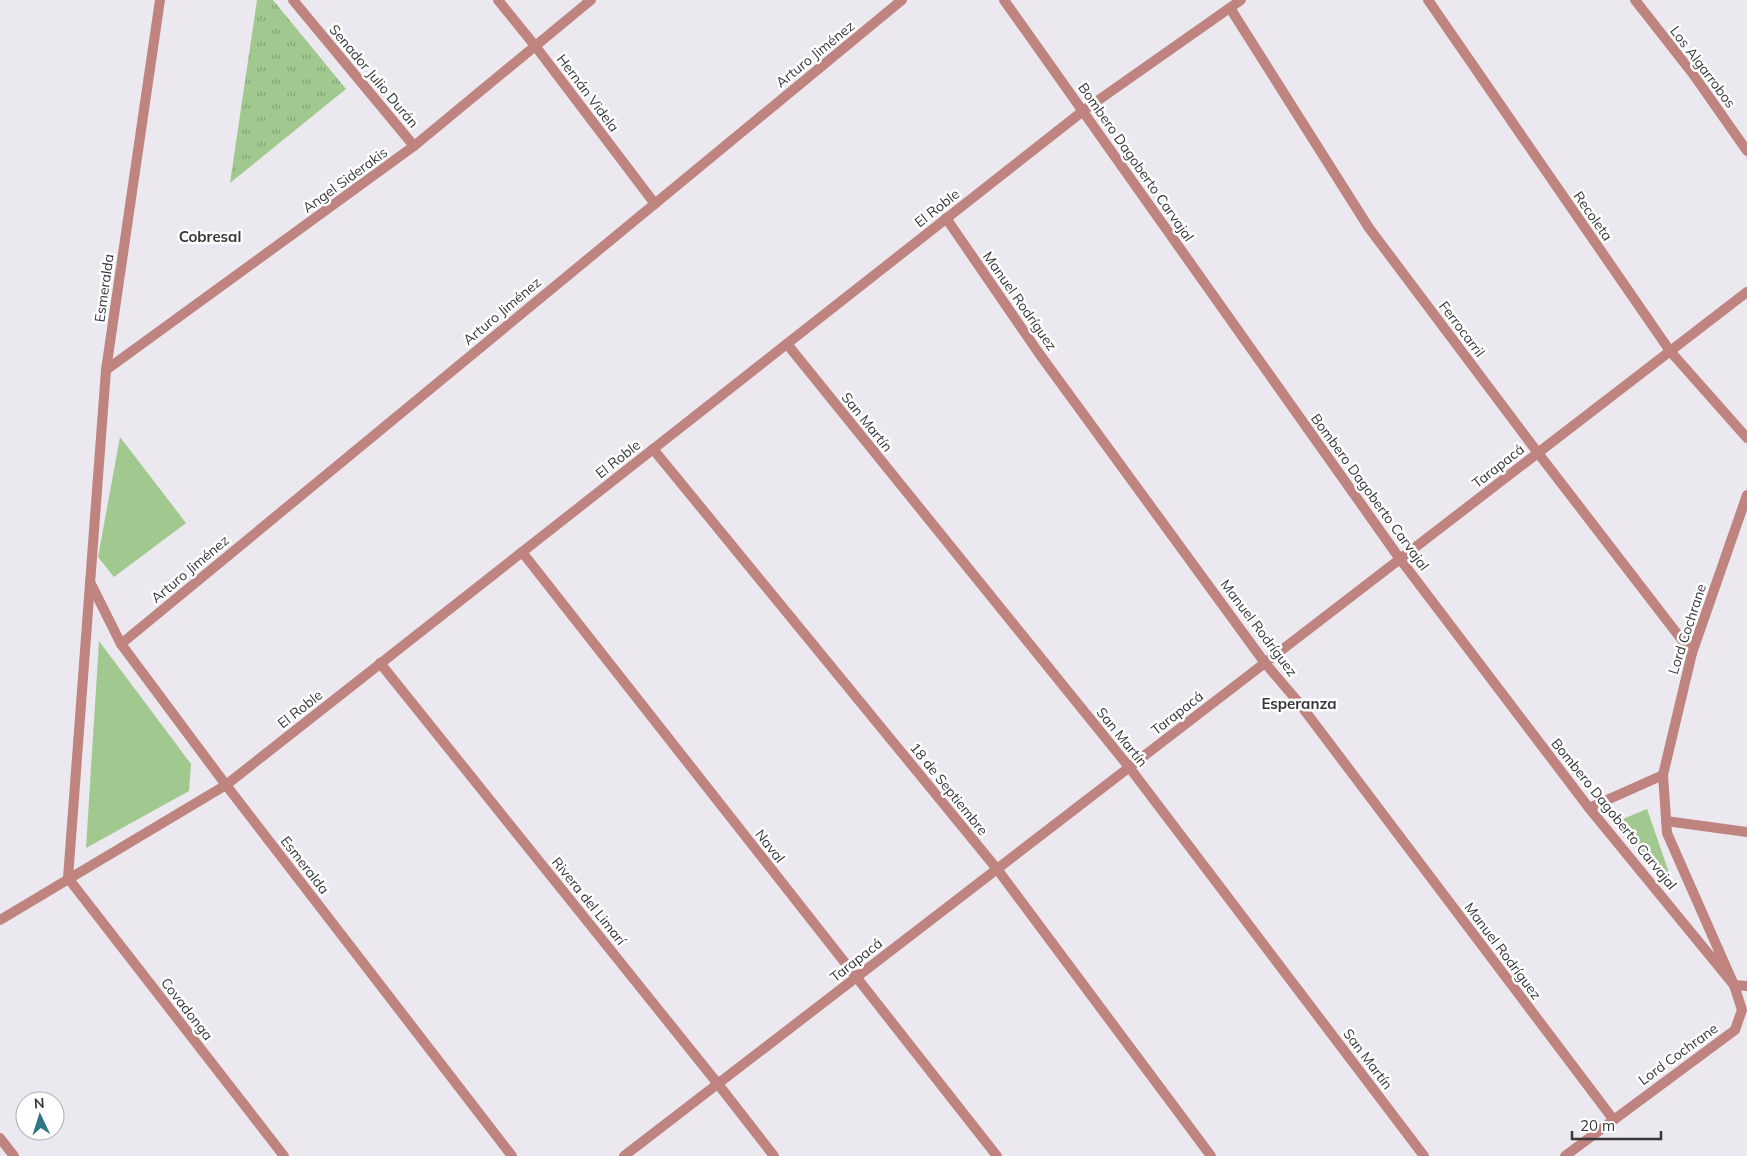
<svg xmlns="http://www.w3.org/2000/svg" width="1747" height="1156" viewBox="0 0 1747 1156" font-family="Mulish,sans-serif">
<defs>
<pattern id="park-tufts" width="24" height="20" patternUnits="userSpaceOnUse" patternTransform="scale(1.25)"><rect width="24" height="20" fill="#a1c98f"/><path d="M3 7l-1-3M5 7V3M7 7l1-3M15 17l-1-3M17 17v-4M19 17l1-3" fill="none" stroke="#84a476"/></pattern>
</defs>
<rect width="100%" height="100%" fill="#ebe8f0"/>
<!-- grass -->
<g fill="#a1c98f">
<polygon points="120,437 186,523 114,577 98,557"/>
<polygon points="99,641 191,764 189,791 86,848"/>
<polygon points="1647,809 1674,887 1631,842 1618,821"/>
</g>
<!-- park -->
<polygon fill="url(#park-tufts)" points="257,0 273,0 346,89 230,183"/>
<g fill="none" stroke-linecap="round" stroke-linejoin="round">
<!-- minor -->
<g stroke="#bf8480" stroke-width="10">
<polyline points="293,0 414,146"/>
<polyline points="498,0 536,47 655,204"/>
<polyline points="1004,0 1400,559 1589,808 1734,985"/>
<polyline points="1428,0 1670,351 1747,438"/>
<polyline points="1635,0 1693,74 1747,151"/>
<polyline points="1230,8 1369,228 1538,453 1692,653"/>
<polyline points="946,218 1038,352 1265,663 1299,703 1613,1119"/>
<polyline points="787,344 1129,767 1424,1156"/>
<polyline points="106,370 414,146 591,0"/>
<polyline points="653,449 997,869 1211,1156"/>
<polyline points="522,552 997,1156"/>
<polyline points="90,582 121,644 226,785 512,1156"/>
<polyline points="121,644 902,0"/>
<polyline points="380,663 718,1084 774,1156"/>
<polyline points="1589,808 1663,775"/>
<polyline points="1666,821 1747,832"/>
<polyline points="68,878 284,1156"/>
<polyline points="1734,985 1747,986"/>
<polyline points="1565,1156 1735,1030 1742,1010 1734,985 1667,833 1663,775 1692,653 1747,495"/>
</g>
<!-- tertiary -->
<g stroke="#bf8480" stroke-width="10">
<polyline points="68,878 106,370 160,0"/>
<polyline points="0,920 226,785 1083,111 1241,0"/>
<polyline points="0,1138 14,1156"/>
<polyline points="624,1156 1747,292"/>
</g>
</g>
<g text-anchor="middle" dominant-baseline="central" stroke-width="5" stroke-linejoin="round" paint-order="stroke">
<!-- street labels -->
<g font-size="14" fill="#373639" stroke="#fff">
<text transform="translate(815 54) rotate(-39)">Arturo Jiménez</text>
<text transform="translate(1703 67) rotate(53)">Los Algarrobos</text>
<text transform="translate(374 76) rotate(50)">Senador Julio Durán</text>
<text transform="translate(588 93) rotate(53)">Hernán Videla</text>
<text transform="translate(1136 162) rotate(55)">Bombero Dagoberto Carvajal</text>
<text transform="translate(345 180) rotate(-36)">Angel Siderakis</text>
<text transform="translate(937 208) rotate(-38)">El Roble</text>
<text transform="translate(1593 216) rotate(55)">Recoleta</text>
<text transform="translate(104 288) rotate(-82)">Esmeralda</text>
<text transform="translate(1020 301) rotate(55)">Manuel Rodríguez</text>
<text transform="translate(502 311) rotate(-40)">Arturo Jiménez</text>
<text transform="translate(1462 329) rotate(53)">Ferrocarril</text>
<text transform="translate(867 422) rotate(51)">San Martín</text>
<text transform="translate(618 459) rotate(-38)">El Roble</text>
<text transform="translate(1498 466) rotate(-38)">Tarapacá</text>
<text transform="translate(1370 492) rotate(54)">Bombero Dagoberto Carvajal</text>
<text transform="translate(190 569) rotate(-40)">Arturo Jiménez</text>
<text transform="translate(1259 628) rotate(53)">Manuel Rodríguez</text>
<text transform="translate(1687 629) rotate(-72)">Lord Cochrane</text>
<text transform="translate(300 709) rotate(-38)">El Roble</text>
<text transform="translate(1177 713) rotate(-38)">Tarapacá</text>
<text transform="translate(1122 737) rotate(51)">San Martín</text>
<text transform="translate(949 789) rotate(51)">18 de Septiembre</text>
<text transform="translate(1614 814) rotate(51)">Bombero Dagoberto Carvajal</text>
<text transform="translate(770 846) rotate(52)">Naval</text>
<text transform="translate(305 865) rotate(52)">Esmeralda</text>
<text transform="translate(589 901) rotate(51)">Rivera del Limarí</text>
<text transform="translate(1503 951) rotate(53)">Manuel Rodríguez</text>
<text transform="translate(856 960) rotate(-38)">Tarapacá</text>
<text transform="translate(187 1009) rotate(52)">Covadonga</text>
<text transform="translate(1678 1054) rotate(-36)">Lord Cochrane</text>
<text transform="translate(1368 1059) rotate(53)">San Martín</text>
</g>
<!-- neighbourhood labels -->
<g font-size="15" font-weight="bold" fill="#373639" stroke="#fff">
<text x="210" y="236">Cobresal</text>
<text x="1299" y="703">Esperanza</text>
</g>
</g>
<!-- north arrow -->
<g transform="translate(40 1116) rotate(356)"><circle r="24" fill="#ffffff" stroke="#afafb0"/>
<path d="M0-4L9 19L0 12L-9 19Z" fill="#317684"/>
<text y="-8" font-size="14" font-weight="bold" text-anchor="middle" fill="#373639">N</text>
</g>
<!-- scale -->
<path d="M1572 1131v8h89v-8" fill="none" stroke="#373639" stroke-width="2.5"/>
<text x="1580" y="1131" font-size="15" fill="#373639" stroke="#ffffff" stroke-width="4" paint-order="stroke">20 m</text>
</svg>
